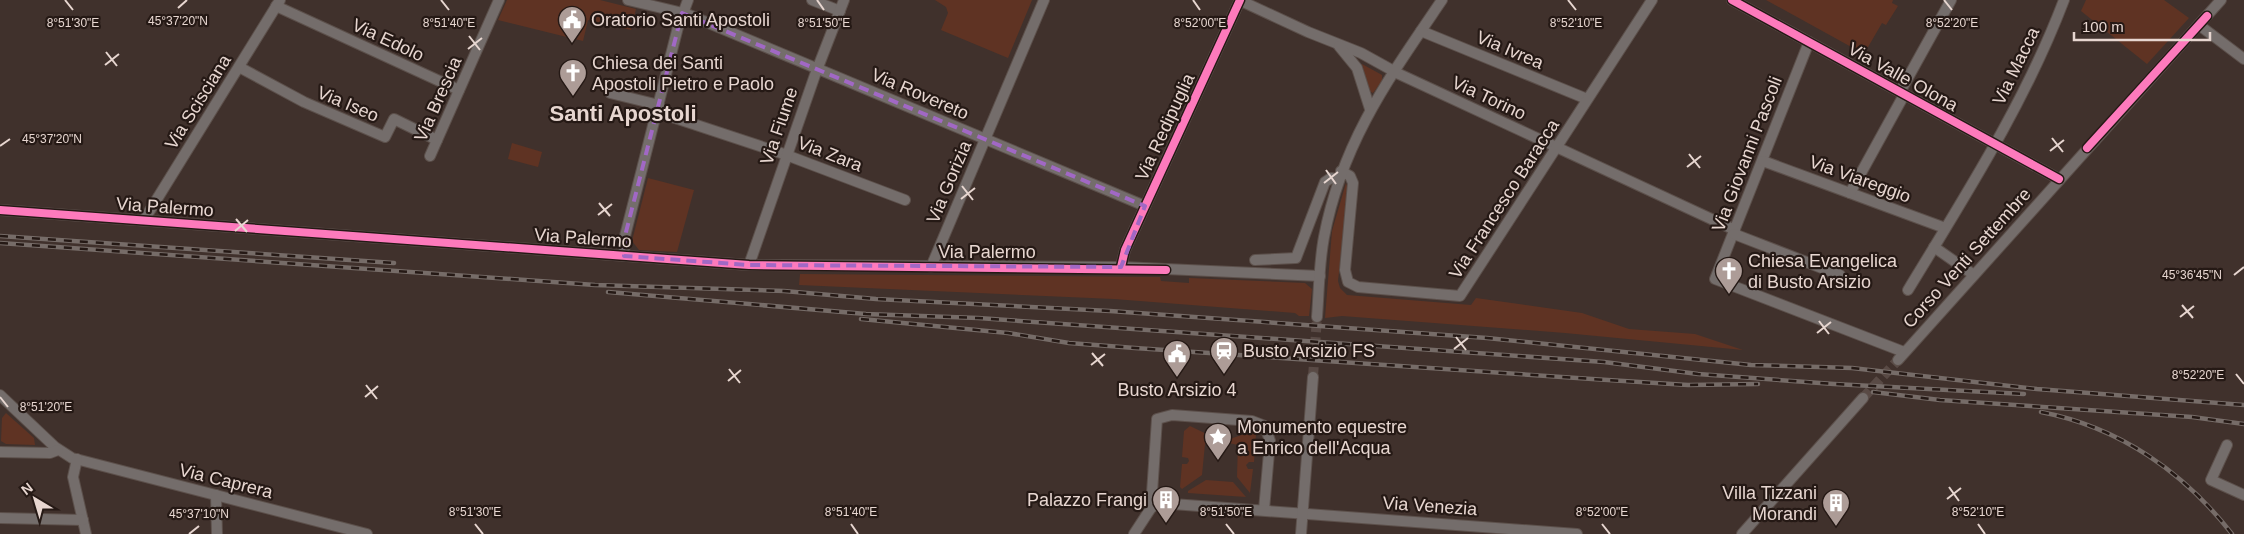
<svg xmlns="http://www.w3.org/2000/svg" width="2244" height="534" viewBox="0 0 2244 534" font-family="Helvetica,sans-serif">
<rect width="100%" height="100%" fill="#40312c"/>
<!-- green -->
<g fill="#5f3323">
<polygon points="507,0 600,0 636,9 631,30 588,20 583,41 498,20"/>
<polygon points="935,0 1032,0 1008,58 941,30 948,13 946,7"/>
<polygon points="1766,0 1893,0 1892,3 1898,6 1886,25 1882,23 1864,54"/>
<polygon points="2086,0 2164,0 2189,18 2147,64 2081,11"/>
<polygon points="1362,64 1382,75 1382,81 1373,93 1369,91"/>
<polygon points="512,143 542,152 538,167 508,159"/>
<polygon points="648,178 694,190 677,252 639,250 632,241"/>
<polygon points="1346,183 1348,190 1338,281 1340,288 1347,295 1471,305 1476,298 1582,313 1629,329 1695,334 1743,350 1565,333 1342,316 1325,318 1332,231"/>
<polygon points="800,274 1160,277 1161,281 1189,283 1189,278 1305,283 1312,289 1309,316 1299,316 1295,313 1114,299 799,285"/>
<polygon points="6,413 34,438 35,445 6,444 1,441 2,418"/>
<polygon points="1190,426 1217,439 1215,442 1205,444 1202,475 1182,489 1180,487 1182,464 1187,464 1189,461 1188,458 1182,457 1184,431"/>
<polygon points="1253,431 1256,434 1254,462 1249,462 1246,465 1248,469 1253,469 1250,493 1237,477 1238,445 1229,443 1227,440"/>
<polygon points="1206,480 1233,482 1246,497 1188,493 1188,491"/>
</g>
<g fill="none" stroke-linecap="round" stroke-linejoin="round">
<!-- minor-tunnel -->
<g stroke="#594a45" stroke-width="10" stroke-dasharray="10 5" stroke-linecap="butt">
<polyline points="1313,377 1317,317"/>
<polyline points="1863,398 1898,360"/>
</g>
<defs>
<g id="minor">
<polyline points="628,0 687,14 1145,206"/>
<polyline points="812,0 840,11"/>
<polyline points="1239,0 1308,32 1361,53 1399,74 1735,230"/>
<polyline points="1732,0 2059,179"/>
<polyline points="276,6 459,90"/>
<polyline points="2199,25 2244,59"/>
<polyline points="1421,31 1587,99"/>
<polyline points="1809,42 1715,279 1904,352"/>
<polyline points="1339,46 1357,68 1370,109"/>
<polyline points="239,67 304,102 385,137 394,119 437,140"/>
<polyline points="1900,92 1951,0"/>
<polyline points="610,93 659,105"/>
<polyline points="657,112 781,153 905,200"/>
<polyline points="430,156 499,0"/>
<polyline points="1763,161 1945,228"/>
<polyline points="1341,171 1350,176 1353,183 1345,270 1348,282 1358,287 1460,296 1652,0"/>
<polyline points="1850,193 1904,95"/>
<polyline points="0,210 749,265 1121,267 1320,276"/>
<polyline points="144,220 280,0"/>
<polyline points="1734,234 1840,275"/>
<polyline points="1934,247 1974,275"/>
<polyline points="624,256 625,236 678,27 688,0"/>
<polyline points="1255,260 1296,258 1325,182 1331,178 1338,179"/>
<polyline points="749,265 815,75 844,0"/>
<polyline points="931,267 1044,0"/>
<polyline points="1121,267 1125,250 1240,0"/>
<path d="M1908 290C1965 196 2025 103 2064 0"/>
<path d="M1317 317C1319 291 1319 263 1324 237 1342 142 1389 78 1442 0"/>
<polyline points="1898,360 2221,0"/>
<polyline points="0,395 55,447 72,458 367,534"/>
<polyline points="2227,445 2211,480 2244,495"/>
<polyline points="0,452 50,453 58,450"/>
<polyline points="77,459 73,477 86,534"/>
<polyline points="216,495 217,534"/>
<polyline points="1151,508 1157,419 1172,415 1252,421 1265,426 1270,441 1264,510"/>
<polyline points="0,518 83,520"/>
<polyline points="1134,534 1151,508 1159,503 1577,534"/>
<polyline points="1301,534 1313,377"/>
<polyline points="1742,534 1863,398"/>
</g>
</defs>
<!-- minor casing -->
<use href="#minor" stroke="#5c504b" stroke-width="12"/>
<!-- minor -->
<use href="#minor" stroke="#746d6b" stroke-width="10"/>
<defs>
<g id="rail">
<polyline points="0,236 394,263"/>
<polyline points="0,243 595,285 784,291 876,299 1110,311 1487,338 1751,365 1852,368 2037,389 2244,405"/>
<polyline points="608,292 866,314 978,318 1604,362 1698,374 1834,384 2024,394"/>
<polyline points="861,319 1008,333 1069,343 1135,348 1592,379 1688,385 1758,384"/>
<polyline points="1873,392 1940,400 2192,417 2244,424"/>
<path d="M2041 412C2119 427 2184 472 2232 534"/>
</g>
</defs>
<!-- rail casing -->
<use href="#rail" stroke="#766c68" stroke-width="4.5"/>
<!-- rail -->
<use href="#rail" stroke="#251915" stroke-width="2.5" stroke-dasharray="8" stroke-linecap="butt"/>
<defs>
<g id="cycleway">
<polyline points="1732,0 2059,179"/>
<polyline points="2087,148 2207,16"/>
<polyline points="0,210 749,265 1166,270"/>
<polyline points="1121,267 1125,250 1240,0"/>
</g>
</defs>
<!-- cycleway casing -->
<use href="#cycleway" stroke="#251915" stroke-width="11"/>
<!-- cycleway -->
<use href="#cycleway" stroke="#fd7abc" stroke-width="8"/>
</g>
<!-- marked area -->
<path fill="none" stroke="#a168c5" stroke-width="4" stroke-dasharray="10 6" stroke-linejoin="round" d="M682 13 1145 206 1121 267 749 265 624 256 625 236Z"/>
<!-- ticks -->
<path fill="none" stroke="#e7d6d0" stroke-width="2" d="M65 0 73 10M441 0 449 10M817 0 824 10M1193 0 1200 10M1568 0 1576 10M1944 0 1952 10M178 8 187 0M469 36 480 50M468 49 482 38M106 52 117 66M105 65 119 54M2052 138 2063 152M0 146 10 139M2050 151 2064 140M1689 154 1700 168M1687 167 1701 156M1326 170 1336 184M1324 183 1338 172M962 186 973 200M961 199 975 188M599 203 610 216M598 215 612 204M236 219 247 232M235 231 248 220M2234 275 2244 267M2182 305 2193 318M2180 317 2194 306M1819 321 1829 334M1817 333 1831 322M1456 337 1466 350M1454 349 1468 338M1092 353 1103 366M1091 365 1105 354M729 369 740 383M2236 374 2244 384M728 381 741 370M366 385 377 399M0 397 8 407M365 397 378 386M1949 487 1959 501M1947 499 1961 488M475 524 483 534M851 524 858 534M1226 524 1234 534M1602 524 1610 534M1978 524 1985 534M189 534 199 526"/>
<!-- icons -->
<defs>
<symbol id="civic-pin" viewBox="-11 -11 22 30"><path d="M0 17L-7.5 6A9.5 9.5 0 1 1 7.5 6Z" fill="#ad9c97" stroke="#251915"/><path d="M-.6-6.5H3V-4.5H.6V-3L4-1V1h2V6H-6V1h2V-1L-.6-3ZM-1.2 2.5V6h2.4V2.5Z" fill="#fff"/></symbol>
<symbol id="church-pin" viewBox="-11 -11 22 30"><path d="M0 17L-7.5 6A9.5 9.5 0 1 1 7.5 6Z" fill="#ad9c97" stroke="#251915"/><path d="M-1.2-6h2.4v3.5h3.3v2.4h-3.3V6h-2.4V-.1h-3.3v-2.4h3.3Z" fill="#fff"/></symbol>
<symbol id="station-pin" viewBox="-11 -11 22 30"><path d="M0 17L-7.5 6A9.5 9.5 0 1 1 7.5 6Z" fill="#ad9c97" stroke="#251915"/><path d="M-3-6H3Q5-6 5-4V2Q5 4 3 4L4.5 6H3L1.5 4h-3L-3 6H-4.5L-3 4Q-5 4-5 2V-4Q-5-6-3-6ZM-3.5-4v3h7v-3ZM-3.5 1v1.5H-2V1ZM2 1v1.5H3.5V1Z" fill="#fff"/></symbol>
<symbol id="sight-pin" viewBox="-11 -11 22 30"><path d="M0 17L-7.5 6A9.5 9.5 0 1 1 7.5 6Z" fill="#ad9c97" stroke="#251915"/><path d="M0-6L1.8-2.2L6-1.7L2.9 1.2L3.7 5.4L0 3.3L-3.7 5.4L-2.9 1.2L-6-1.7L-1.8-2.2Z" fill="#fff"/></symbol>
<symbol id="building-pin" viewBox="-11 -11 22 30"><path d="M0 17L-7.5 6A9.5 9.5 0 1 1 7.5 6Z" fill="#ad9c97" stroke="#251915"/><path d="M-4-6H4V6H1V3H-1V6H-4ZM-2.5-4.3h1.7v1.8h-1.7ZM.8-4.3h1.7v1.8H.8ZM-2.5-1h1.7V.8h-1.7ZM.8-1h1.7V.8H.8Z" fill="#fff"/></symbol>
</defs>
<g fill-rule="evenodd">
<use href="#civic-pin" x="556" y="4" width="32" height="43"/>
<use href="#church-pin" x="557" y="57" width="32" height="43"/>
<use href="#church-pin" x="1713" y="255" width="32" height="43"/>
<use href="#station-pin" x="1208" y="335" width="32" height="43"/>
<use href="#civic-pin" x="1161" y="338" width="32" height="43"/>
<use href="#sight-pin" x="1202" y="421" width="32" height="43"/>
<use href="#building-pin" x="1150" y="484" width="32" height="43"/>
<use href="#building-pin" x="1820" y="487" width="32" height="43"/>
</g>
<g text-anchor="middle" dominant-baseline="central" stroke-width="4.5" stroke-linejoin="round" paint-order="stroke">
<!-- poi labels -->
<g font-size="18" fill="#e7d6d0" stroke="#251915" text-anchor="start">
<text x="591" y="20">Oratorio Santi Apostoli</text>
<text x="592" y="63">Chiesa dei Santi<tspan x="592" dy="21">Apostoli Pietro e Paolo</tspan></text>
<text x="1748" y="261">Chiesa Evangelica<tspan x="1748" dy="21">di Busto Arsizio</tspan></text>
<text x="1243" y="351">Busto Arsizio FS</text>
<text x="1177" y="390" text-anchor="middle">Busto Arsizio 4</text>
<text x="1237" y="427">Monumento equestre<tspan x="1237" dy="21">a Enrico dell'Acqua</tspan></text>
<text x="1817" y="493" text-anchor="end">Villa Tizzani<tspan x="1817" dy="21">Morandi</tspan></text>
<text x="1147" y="500" text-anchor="end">Palazzo Frangi</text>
</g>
<!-- street labels -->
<g font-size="18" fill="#e7d6d0" stroke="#251915">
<text transform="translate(388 40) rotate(25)">Via Edolo</text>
<text transform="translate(1510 50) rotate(23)">Via Ivrea</text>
<text transform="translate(2016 66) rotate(-64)">Via Macca</text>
<text transform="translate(1903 77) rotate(29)">Via Valle Olona</text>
<text transform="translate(920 94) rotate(23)">Via Rovereto</text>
<text transform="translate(1489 98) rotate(25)">Via Torino</text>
<text transform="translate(438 99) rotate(-66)">Via Brescia</text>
<text transform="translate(198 102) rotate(-58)">Via Scisciana</text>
<text transform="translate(348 104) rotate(23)">Via Iseo</text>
<text transform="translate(779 126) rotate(-71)">Via Fiume</text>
<text transform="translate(1165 127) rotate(-65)">Via Redipuglia</text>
<text transform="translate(830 154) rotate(21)">Via Zara</text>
<text transform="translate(1747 154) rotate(-69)">Via Giovanni Pascoli</text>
<text transform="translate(1860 179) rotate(20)">Via Viareggio</text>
<text transform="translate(949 182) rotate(-67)">Via Gorizia</text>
<text transform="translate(1504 199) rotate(-57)">Via Francesco Baracca</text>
<text transform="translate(165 207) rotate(4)">Via Palermo</text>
<text transform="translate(583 238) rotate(4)">Via Palermo</text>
<text x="987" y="252">Via Palermo</text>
<text transform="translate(1967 258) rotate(-48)">Corso Venti Settembre</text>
<text transform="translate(226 481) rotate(14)">Via Caprera</text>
<text transform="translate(1430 506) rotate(4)">Via Venezia</text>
</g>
<!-- district labels -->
<g font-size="22" font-weight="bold" fill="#e7d6d0" stroke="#251915">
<text x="623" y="113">Santi Apostoli</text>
</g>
</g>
<g font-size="12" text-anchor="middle" fill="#e7d6d0" stroke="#251915" stroke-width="4.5" stroke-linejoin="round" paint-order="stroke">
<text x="178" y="25">45°37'20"N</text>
<text x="73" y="27">8°51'30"E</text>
<text x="449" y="27">8°51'40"E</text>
<text x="824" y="27">8°51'50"E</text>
<text x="1200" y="27">8°52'00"E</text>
<text x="1576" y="27">8°52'10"E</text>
<text x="1952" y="27">8°52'20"E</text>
<text x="52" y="143">45°37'20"N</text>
<text x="2192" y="279">45°36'45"N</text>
<text x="2198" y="379">8°52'20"E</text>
<text x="46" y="411">8°51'20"E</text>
<text x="475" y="516">8°51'30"E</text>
<text x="851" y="516">8°51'40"E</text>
<text x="1226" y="516">8°51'50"E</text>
<text x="1602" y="516">8°52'00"E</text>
<text x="1978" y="516">8°52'10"E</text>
<text x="199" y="518">45°37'10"N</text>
</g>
<!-- north arrow -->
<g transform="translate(35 499) rotate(322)" stroke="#251915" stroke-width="4" paint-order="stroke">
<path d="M0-4L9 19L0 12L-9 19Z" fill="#e7d6d0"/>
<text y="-8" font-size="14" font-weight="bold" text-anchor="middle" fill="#e7d6d0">N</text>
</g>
<!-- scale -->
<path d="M2074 32v8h136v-8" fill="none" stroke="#e7d6d0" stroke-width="2.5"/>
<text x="2082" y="32" font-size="15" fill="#e7d6d0" stroke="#251915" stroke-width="4" paint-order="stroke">100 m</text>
</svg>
